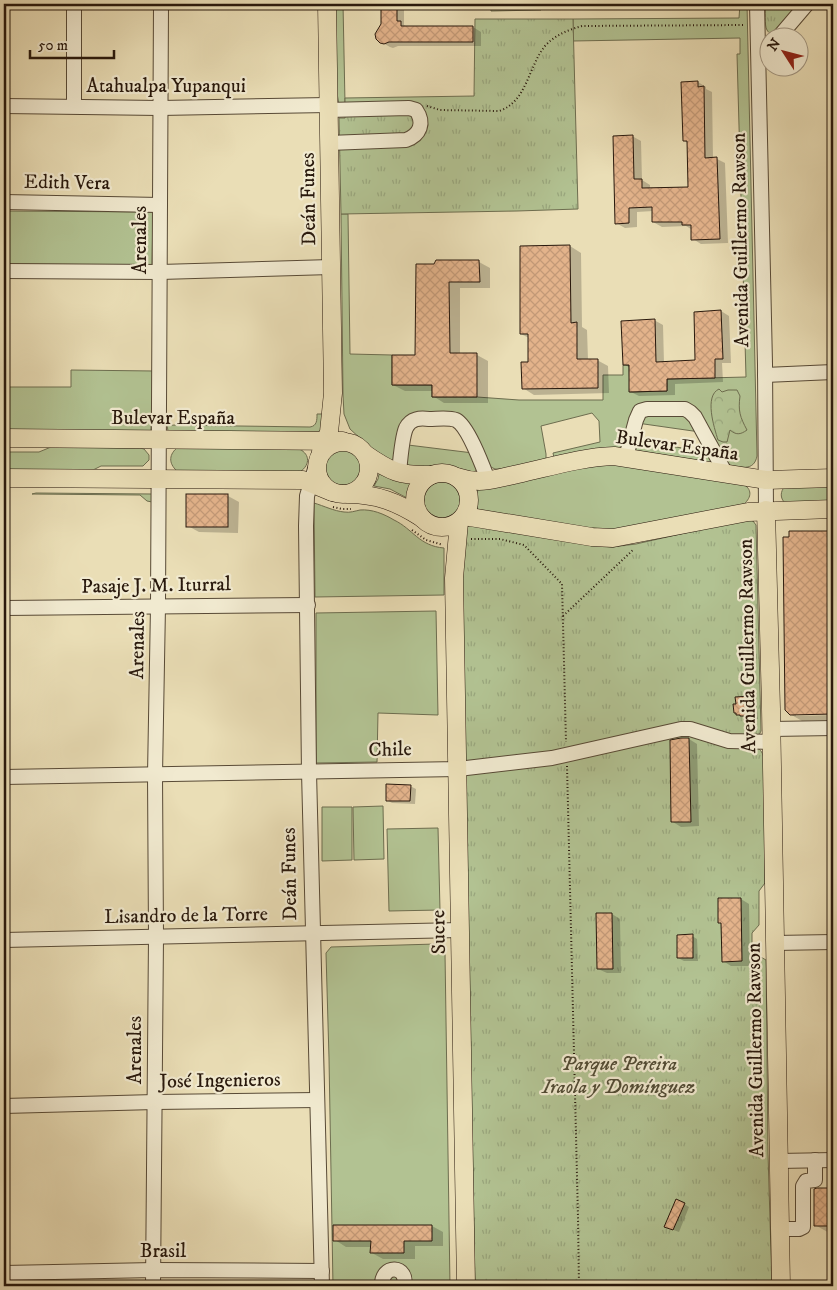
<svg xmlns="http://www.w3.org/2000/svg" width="837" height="1290" viewBox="0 0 837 1290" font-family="'IM FELL DW Pica',serif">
<defs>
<pattern id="forest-crowns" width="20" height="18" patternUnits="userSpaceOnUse" patternTransform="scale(1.25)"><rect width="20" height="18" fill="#b2c292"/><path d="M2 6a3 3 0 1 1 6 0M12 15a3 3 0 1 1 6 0" fill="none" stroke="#99a67d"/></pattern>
<pattern id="park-tufts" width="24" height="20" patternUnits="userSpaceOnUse" patternTransform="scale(1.25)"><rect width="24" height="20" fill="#b2c292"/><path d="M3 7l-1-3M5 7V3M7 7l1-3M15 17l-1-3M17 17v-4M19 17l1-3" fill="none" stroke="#99a67d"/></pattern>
<pattern id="building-cross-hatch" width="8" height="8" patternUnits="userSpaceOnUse" patternTransform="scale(1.25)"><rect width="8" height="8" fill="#e3b38b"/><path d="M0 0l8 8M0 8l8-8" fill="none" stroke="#c39977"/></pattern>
</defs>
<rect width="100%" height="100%" fill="#eadeb6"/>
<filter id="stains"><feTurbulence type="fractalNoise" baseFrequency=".004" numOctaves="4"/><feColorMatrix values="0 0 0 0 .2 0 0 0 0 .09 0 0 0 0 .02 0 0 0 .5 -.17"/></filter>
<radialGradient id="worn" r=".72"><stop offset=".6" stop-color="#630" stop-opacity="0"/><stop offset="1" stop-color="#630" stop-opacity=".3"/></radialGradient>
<!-- grass -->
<g fill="#b2c292" stroke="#6d6d4f">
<polygon points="331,4 343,4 345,103 339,104 332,67"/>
<polygon points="491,4 541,4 541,10 491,11"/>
<path d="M740 4H747L757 456C754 472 740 467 728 465L698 416 648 406 622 448 554 458 553 453 600 442 599 421 592 413 541 426 546 454V460L501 469H495L487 465 471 431 414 416 395 463 373 450 350 429 344 414 343 395 341 214H348L350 354 392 355V385H432V397H477L519 400H603V375H623V365H629L630 392 667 391V379L746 377 737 54H740V38L573 41V19L739 18Z"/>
<polygon points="4,211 153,212 152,265 4,264"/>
<polygon points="71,370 154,371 151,430 149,433 4,431 4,387 71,387"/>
<polygon points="680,412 700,432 637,423 641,415"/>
<path d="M317 414H323L321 431 319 432 168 431 167 425 310 427C317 426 317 420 317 414Z"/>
<polygon points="634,441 710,452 714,463 633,450"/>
<polygon points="408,445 473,453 478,469 474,472 461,471 441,466 428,469 404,468"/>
<polygon points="51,447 140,448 144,449 149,455 149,460 143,466 101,466 93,470 4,471 4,452 39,452"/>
<path d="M178 447 297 448C310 453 311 464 300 472L177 471C168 463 169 454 178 447Z"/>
<circle cx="343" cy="467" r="18"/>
<path d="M605 462 743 484C752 489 752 497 744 504L621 530 602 531 477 510V490Z"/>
<polygon points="379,474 394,480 411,483 407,493 407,498 390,489 374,486 378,479"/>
<circle cx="442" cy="500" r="18"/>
<path d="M833 483V503H785C780 498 780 492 785 486Z"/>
<polygon points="36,493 152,494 152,502 147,501 140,495 32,494"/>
<path d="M314 503C324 506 334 511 344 512 350 513 355 511 360 510 372 509 384 514 394 520 413 529 419 546 444 548V595L315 597Z"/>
<polygon points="436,611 438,715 378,713 377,762 316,763 316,613"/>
<polygon points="383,806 384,859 354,860 353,807"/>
<polygon points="322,807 352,807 352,860 322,861"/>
<polygon points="438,828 440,910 389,911 387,829"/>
<polygon points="436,944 445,953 450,1286 333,1286 329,1058 326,953 331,947"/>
</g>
<!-- forest -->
<path fill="url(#forest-crowns)" stroke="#6d6d4f" d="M719 389 722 392 728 390H737L740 396C738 411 740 417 747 430 740 435 736 435 730 430L727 442H723L718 440C714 427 704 396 719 389Z"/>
<!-- park -->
<g fill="url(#park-tufts)" stroke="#6d6d4f">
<path d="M765 4H801L775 33C772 33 769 34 767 30 764 26 766 9 765 4Z"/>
<polygon points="475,19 573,19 578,209 517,211 341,214 339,118 345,118 345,98 474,96"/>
<polygon points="747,519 753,521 756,525 761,731 759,735 732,737 690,726 552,755 464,764 461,578 466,528 471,525 590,545 612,547 636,544"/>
<path d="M681 732 754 746C760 749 762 751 764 758L765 883 759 891V925L752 933V952L766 960 768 1153 772 1286H475L464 772Z"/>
</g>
<!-- shadow -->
<g fill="#0003">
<polygon points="382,4 404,4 404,25 410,28 473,27 481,32 481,46 398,46 393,48 390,47 381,42"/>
<polygon points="698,82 706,87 706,89 712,92 713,159 717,159 725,163 728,243 701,244 693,239 691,229 686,226 662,227 653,222 653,211 637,212 637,227 625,228 616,223 632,136 641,141 642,180 650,185 650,189 689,188 688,143 684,141"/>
<polygon points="570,246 581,253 582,327 587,330 588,360 597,360 608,366 609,393 534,395 523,388 529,363 529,338 521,334"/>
<polygon points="437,262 479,262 490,268 490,288 460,288 460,355 477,355 488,361 488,403 444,403 433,396 433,391 405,391 393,385 417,356 435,265"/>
<polygon points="721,311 729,316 731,363 722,363 723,382 675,384 675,395 639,396 631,392 630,368 624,364 654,320 663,325 664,363 696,362"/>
<polygon points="228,496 239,502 238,533 199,532 188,526"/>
<polygon points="790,532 833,532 833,712 796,714 796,716 833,715 833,720 802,721 790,714"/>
<polygon points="749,697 754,700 755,708 757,709 758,719 747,719 735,712 737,705"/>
<polygon points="689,739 697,744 699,826 681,827 673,822"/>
<polygon points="410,786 416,789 415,804 392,803 387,800"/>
<polygon points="741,899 749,904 750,966 731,966 723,961 723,924 720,923 719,900"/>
<polygon points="612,914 620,919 621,973 607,973 598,969"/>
<polygon points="692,936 697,939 698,961 684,961 678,958"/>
<polygon points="830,1190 833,1192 833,1235 815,1225"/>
<polygon points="684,1204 689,1207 679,1232 671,1229"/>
<polygon points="432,1226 443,1232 443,1246 415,1246 415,1259 383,1259 372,1253 372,1247 346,1247 335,1240"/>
</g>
<!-- building -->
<g fill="url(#building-cross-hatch)" stroke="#28180c">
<polygon points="381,4 397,4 397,21 401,21 401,26 473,26 473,42 389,42 384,44 380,43 376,39 375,34 381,24"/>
<polygon points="698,81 698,87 704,86 705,158 717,157 720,239 691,240 691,225 682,225 682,222 652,222 652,207 629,208 629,223 615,224 613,136 633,135 634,179 642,179 642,188 688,187 687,141 683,141 681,82"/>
<polygon points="570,245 571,323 577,322 577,359 598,359 598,388 522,389 521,362 528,362 528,334 520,334 520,246"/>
<polygon points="436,260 479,260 480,282 449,282 450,353 477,353 477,397 432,397 432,385 392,385 392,355 415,355 416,264 434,264"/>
<polygon points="721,310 723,359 715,359 715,378 667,379 667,391 629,392 629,365 623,365 621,321 655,319 656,362 695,360 694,312"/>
<rect x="186" y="494" width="42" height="33"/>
<polygon points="789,531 833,531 833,714 790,715 785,710 783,537 789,537"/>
<polygon points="750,696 750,705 752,705 753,716 740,716 740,715 736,715 736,713 734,713 733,704 736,704 735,697"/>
<polygon points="681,738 689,738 691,822 671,822 670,740"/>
<polygon points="386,784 411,785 410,801 386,801"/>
<polygon points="718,898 741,898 742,961 722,962 721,923 718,923"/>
<polygon points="596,913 612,913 613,969 597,969"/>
<polygon points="693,934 693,958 677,958 677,935"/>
<polygon points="817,1188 830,1188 830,1226 814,1226 814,1189"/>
<polygon points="676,1199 685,1203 673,1230 664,1227"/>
<polygon points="333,1225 432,1225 432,1241 404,1241 404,1253 370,1253 371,1241 333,1241"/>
</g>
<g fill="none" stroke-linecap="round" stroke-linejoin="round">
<defs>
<g id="minor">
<polyline points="74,4 74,106"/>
<polyline points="757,4 765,364 766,510"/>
<polyline points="778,38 807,4"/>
<polyline points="4,106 160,108 328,105"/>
<path d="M328 110 409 108 416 110C425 123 420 135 406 140L329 143"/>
<polyline points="4,202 160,205"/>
<polyline points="4,271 160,272 331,267"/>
<polyline points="765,375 833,372"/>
<polyline points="626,457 636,420 640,411 647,409 685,409 690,412 695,417 726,474"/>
<polyline points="317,462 307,496 306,526 309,772 322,1286"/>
<path d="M399 473C400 462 402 437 406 428 411 418 420 418 429 419 437 419 448 417 456 420 468 426 483 467 488 480"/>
<polyline points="4,608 308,605"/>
<polyline points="772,729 833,728"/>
<polyline points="4,777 458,769 552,758 681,729 690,729 729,741 772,742"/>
<polyline points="4,940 460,930"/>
<polyline points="775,943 833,942"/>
<polyline points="4,1106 155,1102 317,1100"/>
<polyline points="779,1161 833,1160"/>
<polyline points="780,1229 799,1229 803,1227 803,1186 806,1181 815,1180 815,1160"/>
<polyline points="4,1273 154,1270 322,1271"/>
<polyline points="153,1286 156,937 155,775 158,606 161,4"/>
<path d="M382 1286C381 1263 409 1265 404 1286"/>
</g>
<g id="major">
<polyline points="4,438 343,441"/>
<circle cx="343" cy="468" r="26"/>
<polyline points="321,452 329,432 333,393 327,4"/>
<path d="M365 454C391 472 400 476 431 475"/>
<circle cx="442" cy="500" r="27"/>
<path d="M457 477C480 485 495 479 518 474 550 467 582 457 614 456L766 480 833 478"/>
<polyline points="4,478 303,480 332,492"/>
<path d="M347 494C377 494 397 502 422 518"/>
<polyline points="766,510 771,709 781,1286"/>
<polyline points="464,516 592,537 613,538 748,512 833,509"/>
<polyline points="459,522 454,578 466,1286"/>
</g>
</defs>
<!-- minor casing -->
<use href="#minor" stroke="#584a36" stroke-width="16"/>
<!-- major casing -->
<use href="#major" stroke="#28180c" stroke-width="19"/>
<!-- path -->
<g stroke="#28180c" stroke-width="2" stroke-dasharray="1 2.5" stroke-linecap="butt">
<path d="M427 106 440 110 499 111C527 102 528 67 545 46 555 35 568 30 582 26L745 25"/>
<polyline points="333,507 342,509 351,509"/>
<polyline points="412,530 426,540 443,545"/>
<polyline points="471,539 500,539 524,545 562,584 566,742"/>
<polyline points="563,616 634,549"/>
<polyline points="567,766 578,1217 579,1286"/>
</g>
<!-- minor -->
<use href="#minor" stroke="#f1ead0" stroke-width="14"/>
<!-- major -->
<use href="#major" stroke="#eadeb6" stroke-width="18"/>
</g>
<g text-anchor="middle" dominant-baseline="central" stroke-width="4.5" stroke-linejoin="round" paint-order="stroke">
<!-- street labels -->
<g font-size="20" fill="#28180c" stroke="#f1ead0">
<text x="166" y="86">Atahualpa Yupanqui</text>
<text transform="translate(67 183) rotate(1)">Edith Vera</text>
<text transform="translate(309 199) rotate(-91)">Deán Funes</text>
<text transform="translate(140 240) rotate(-90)">Arenales</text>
<text transform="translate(741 240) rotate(-91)">Avenida Guillermo Rawson</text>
<text x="173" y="418">Bulevar España</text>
<text transform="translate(677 446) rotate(8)">Bulevar España</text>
<text transform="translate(156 586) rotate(-1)">Pasaje J. M. Iturral</text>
<text transform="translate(138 645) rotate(-89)">Arenales</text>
<text transform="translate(748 646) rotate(-91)">Avenida Guillermo Rawson</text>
<text transform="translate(390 750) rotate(-1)">Chile</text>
<text transform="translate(290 874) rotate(-91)">Deán Funes</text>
<text transform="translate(186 916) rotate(-1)">Lisandro de la Torre</text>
<text transform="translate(439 932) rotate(-91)">Sucre</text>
<text transform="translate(135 1050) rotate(-90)">Arenales</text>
<text transform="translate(756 1050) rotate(-91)">Avenida Guillermo Rawson</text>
<text transform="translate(220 1081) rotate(-1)">José Ingenieros</text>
<text x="163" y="1251">Brasil</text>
</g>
<!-- park labels -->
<g font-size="20" font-style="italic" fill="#514b34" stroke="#f1ead0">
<text x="619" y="1064">Parque Pereira<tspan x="619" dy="23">Iraola y Domínguez</tspan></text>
</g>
</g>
<!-- margin -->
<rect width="837" height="1290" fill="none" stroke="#eadeb6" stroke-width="20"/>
<rect x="5" y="5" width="827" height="1280" fill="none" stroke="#28180c" stroke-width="2.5"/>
<rect x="10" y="10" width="817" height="1270" fill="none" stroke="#28180c"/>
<!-- north arrow -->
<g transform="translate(784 52) rotate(306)"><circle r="24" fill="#f1ead0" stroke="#a19682"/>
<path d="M0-4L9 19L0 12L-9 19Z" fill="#8f2418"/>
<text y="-8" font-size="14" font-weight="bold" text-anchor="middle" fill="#28180c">N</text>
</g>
<!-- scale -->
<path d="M30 50v8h84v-8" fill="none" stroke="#28180c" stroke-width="2.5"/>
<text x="38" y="50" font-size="15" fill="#28180c" stroke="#f1ead0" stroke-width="4" paint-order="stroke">50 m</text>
<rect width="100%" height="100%" filter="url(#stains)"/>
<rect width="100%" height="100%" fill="url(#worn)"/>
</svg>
